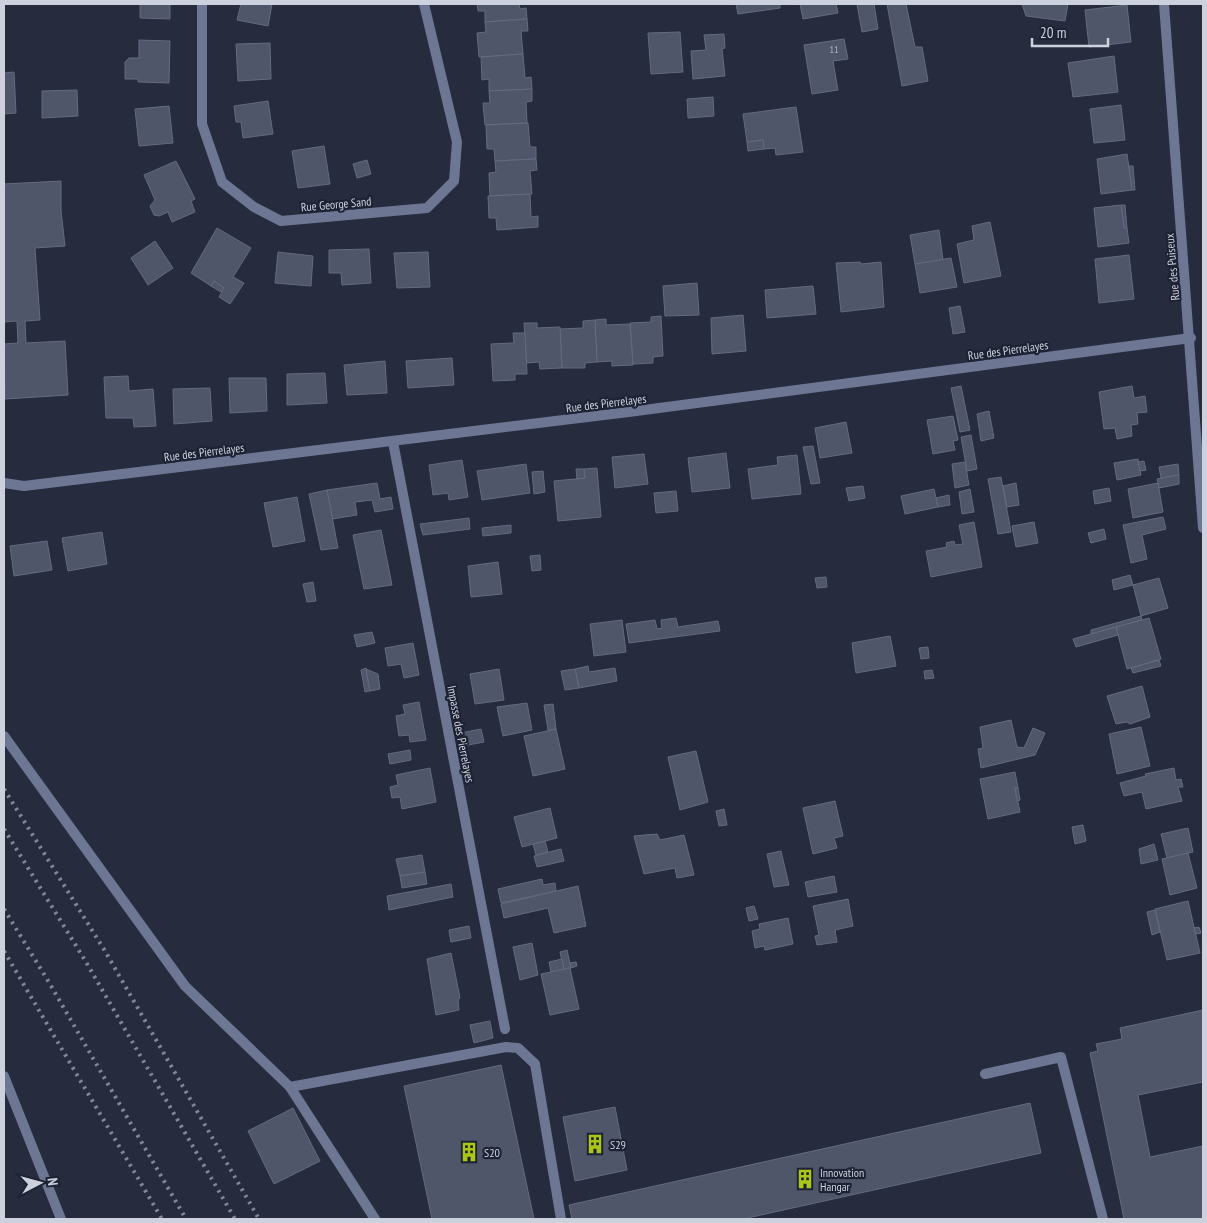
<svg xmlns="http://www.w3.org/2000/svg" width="1207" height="1223" viewBox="0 0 1207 1223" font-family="'PT Sans Narrow',sans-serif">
<rect width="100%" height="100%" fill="#262c3e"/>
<!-- building -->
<g fill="#4f566a" stroke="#646b80">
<polygon points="140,4 170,4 170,19 140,18"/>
<polygon points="241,4 272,4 268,26 237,20"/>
<polygon points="477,4 519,4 520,9 526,8 527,19 485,22 485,11 478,11"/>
<polygon points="736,4 780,4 780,8 738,14"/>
<polygon points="800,4 836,4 838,13 803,19"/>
<polygon points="857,4 874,4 878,29 862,32"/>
<polygon points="887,4 906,4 915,47 922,47 928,81 902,86"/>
<polygon points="1022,4 1068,4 1065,21 1026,16"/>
<polygon points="1127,5 1131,42 1089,47 1085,10"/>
<polygon points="527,19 528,31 521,31 523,54 479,57 477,33 486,32 485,22"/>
<polygon points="680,32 683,72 651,74 648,33"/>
<polygon points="724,34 725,48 722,49 725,76 693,79 691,51 706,50 704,35"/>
<polygon points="844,39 848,59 833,61 838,90 812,94 804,45"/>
<polygon points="139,40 170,41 169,83 138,82 138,79 125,79 125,62 129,58 139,58"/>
<polygon points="270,43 271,79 238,81 236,44"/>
<polygon points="523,54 525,78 531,77 532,89 489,91 489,79 482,80 481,57"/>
<polygon points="1114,56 1118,92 1073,97 1068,63"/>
<polygon points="14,72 16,113 4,114 4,73"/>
<polygon points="532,89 532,101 526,102 527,123 485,125 483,103 490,103 489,91"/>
<polygon points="77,90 78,116 42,118 42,91"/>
<polygon points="713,97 714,116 688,118 687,99"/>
<polygon points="268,101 273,134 243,138 241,122 236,122 234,106"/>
<polygon points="1121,105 1125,140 1094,143 1090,109"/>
<polygon points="169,106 173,143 139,146 135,109"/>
<polygon points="796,107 803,152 776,155 775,148 764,149 763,140 747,142 743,114"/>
<polygon points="528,123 530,147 536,147 536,159 495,161 494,149 487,149 486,125"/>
<polygon points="763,140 764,149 748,151 747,142"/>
<polygon points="324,146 330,184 298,188 292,151"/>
<polygon points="1127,154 1132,190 1101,194 1097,159"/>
<polygon points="536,159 537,170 530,171 532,194 490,196 489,173 496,172 495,161"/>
<polygon points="367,160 371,174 357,178 353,164"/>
<polygon points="176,161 195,199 191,201 195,212 172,222 168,212 159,216 154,215 150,206 155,200 144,175"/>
<polygon points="1129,166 1133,166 1135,190 1132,190"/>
<polygon points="61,181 61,211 65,246 35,248 40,320 25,321 26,343 65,341 68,395 5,399 4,344 18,343 17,321 4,322 4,184"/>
<polygon points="530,194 531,217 538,216 538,227 497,230 496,218 489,218 488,196"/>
<polygon points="1121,205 1125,205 1127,228 1124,228"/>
<polygon points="1121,205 1124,228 1127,228 1129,243 1098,247 1094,208"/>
<polygon points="990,222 1001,276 964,283 957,244 974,240 972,226"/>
<polygon points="217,228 251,248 233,277 244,283 230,304 219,297 224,288 214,281 211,286 191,273"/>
<polygon points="939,230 943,260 915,264 910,235"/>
<polygon points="155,241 173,268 148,285 131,258"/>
<polygon points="369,249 371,283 342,285 341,273 329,273 329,250"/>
<polygon points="278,252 313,256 311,286 275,283"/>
<polygon points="428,252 430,287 397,288 394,253"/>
<polygon points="1129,255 1134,299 1099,303 1095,259"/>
<polygon points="951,258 957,287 920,293 915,264"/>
<polygon points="860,262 861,264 881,262 884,307 841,312 836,263"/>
<polygon points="214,281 224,288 221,292 211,286"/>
<polygon points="697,283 699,315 665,316 663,286"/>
<polygon points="813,286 816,314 767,318 765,290"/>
<polygon points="960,306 965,332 953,334 949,308"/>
<polygon points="743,315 746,351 712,354 711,318"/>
<polygon points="661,316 663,356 653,357 653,363 633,364 630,323 651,322 651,317"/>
<polygon points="606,319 606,325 630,324 633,365 612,366 612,361 597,362 595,320"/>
<polygon points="595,320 597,362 585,363 585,368 562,368 560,329 583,328 583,321"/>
<polygon points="524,323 537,323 537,328 560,327 562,368 540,369 539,362 526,363"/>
<polygon points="513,333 525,333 527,374 515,374 515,380 493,381 491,344 514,343"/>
<polygon points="452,358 454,385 408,388 406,361"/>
<polygon points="385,361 387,393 347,395 344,365"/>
<polygon points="325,373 327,403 287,405 287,374"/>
<polygon points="128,376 129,391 153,389 156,426 134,427 133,418 106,418 104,377"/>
<polygon points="229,378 266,378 267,411 230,413"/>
<polygon points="961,386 970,430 960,432 951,388"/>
<polygon points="1132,386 1134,398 1145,396 1147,412 1137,413 1138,424 1131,425 1132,436 1117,439 1115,428 1104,429 1099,392"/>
<polygon points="210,388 212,421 174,424 173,389"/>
<polygon points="989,411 994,438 981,441 977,414"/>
<polygon points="953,416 958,440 953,441 955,450 933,454 927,420"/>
<polygon points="846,422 852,453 820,458 815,428"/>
<polygon points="971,435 977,469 967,471 961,437"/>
<polygon points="813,446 820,483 811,484 803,447"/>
<polygon points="726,453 730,488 692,492 688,458"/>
<polygon points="644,454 648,484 615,488 612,457"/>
<polygon points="797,455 801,494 752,499 748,469 778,465 777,457"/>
<polygon points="1138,459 1141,475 1117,480 1114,463"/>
<polygon points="462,460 468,497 449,500 448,493 433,495 429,465"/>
<polygon points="1144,461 1146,470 1140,471 1138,462"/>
<polygon points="965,462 969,485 955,488 952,464"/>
<polygon points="526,464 530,493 482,500 477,471"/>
<polygon points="1178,464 1179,475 1161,478 1159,467"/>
<polygon points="597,468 601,517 558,521 554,481 585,478 584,469"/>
<polygon points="576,469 584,469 585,478 577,479"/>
<polygon points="543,471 545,492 534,494 532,472"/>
<polygon points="1179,475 1179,484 1159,488 1157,479"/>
<polygon points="1001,477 1011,532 998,534 988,479"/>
<polygon points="377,483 380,499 391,497 393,509 375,512 372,500 355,502 357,515 332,519 327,490"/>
<polygon points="1016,483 1019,505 1007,507 1003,486"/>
<polygon points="1158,483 1163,512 1133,518 1128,489"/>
<polygon points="863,486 865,498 849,501 846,488"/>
<polygon points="1109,488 1111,501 1095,504 1093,491"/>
<polygon points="934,489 938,507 905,514 901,496"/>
<polygon points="970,489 974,512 962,514 959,492"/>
<polygon points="327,490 338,548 321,550 309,494"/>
<polygon points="676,491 678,511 656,513 654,493"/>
<polygon points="949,495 950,505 938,507 936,498"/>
<polygon points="297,497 305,541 273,547 264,503"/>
<polygon points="1163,517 1166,529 1142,535 1147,559 1131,563 1123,525"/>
<polygon points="469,518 470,529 423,535 420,524"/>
<polygon points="974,522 982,567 931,577 926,551 947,547 946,543 954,541 955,545 963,544 959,525"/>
<polygon points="1034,522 1038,543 1016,547 1012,526"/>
<polygon points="511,525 511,533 483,536 482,528"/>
<polygon points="1104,529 1106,539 1091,543 1088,533"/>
<polygon points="381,530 392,585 364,589 353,535"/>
<polygon points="102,532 107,564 68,571 62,538"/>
<polygon points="47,541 52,570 14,576 10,546"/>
<polygon points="540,555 541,570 532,571 530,556"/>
<polygon points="498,562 502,594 471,597 468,566"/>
<polygon points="1130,575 1133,585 1114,590 1112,580"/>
<polygon points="826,577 827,587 817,588 815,578"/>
<polygon points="1159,578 1168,608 1141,616 1133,585"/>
<polygon points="313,582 316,601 307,602 303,584"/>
<polygon points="1141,616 1142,620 1091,634 1091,630"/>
<polygon points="676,618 678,627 718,621 720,631 629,643 626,624 655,620 657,629 662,628 661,620"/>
<polygon points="1149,618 1161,659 1127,669 1116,627"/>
<polygon points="622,620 626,652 594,656 590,624"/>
<polygon points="1116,627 1118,635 1076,647 1073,639"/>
<polygon points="372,632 375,643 357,647 354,635"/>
<polygon points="890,636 896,666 856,673 852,643"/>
<polygon points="413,643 419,675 404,678 401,664 388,666 385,648"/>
<polygon points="928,647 929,658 921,659 919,648"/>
<polygon points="1159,660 1161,666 1133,673 1131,668"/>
<polygon points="588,666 589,672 615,668 617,681 579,688 575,669"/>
<polygon points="366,668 370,691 365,692 361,670"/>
<polygon points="366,669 378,674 380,689 370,691"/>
<polygon points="499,669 504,700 475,704 470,674"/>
<polygon points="575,669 579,688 565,690 561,671"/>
<polygon points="932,670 934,678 925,679 924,671"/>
<polygon points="1142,686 1150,717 1130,724 1127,722 1116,724 1107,696"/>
<polygon points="419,702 426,740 410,742 409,735 399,736 396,716 405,714 403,705"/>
<polygon points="527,703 532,730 503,736 497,707"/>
<polygon points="553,704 556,729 548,730 544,705"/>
<polygon points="1011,720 1017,747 1024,748 1033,728 1045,733 1035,755 981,768 978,749 983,748 980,727"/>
<polygon points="1141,727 1150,766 1117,774 1109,734"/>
<polygon points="481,729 484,742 463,746 461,733"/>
<polygon points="556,729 565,769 533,776 524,736"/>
<polygon points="410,750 411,760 390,764 388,754"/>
<polygon points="696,751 708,802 680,810 668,757"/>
<polygon points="430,768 436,802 402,809 400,797 392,798 390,787 398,785 396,775"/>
<polygon points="1174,768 1176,780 1181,779 1183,787 1178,787 1182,801 1146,809 1142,792 1124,796 1120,783 1146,776 1145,774"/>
<polygon points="1015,772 1018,788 1015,788 1020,812 988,819 980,779"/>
<polygon points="1015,788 1018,788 1020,800 1017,801"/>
<polygon points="835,801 843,836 834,838 837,848 813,854 803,808"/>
<polygon points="550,808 557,838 522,847 514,817"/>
<polygon points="724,809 727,825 719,826 716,811"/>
<polygon points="1083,825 1086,841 1075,844 1072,827"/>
<polygon points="1188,828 1193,852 1167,858 1161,834"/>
<polygon points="657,834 660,840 684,835 694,875 677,878 675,868 644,874 634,836"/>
<polygon points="545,841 548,852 536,855 533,844"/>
<polygon points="1154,844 1158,860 1141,864 1139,849"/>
<polygon points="561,849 564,861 537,867 534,856"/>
<polygon points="781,851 789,885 774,887 767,854"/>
<polygon points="1188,853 1197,888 1170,895 1162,859"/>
<polygon points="422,855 425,872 400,876 396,859"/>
<polygon points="425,872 427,884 402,888 400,876"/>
<polygon points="834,876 837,892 808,897 805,882"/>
<polygon points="542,879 543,885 555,883 556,891 501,903 498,889"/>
<polygon points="451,884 453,897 389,910 387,896"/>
<polygon points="578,886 586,926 554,933 548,908 504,918 501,904"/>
<polygon points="848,899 853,926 835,930 837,942 817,945 815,936 819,935 813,906"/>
<polygon points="1188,901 1200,953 1167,960 1155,909"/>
<polygon points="754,906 758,919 749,921 746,908"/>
<polygon points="1155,910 1160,932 1152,935 1147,912"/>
<polygon points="788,918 793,944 765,950 764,946 755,948 752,931 760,929 759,924"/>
<polygon points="469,926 471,938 451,942 449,930"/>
<polygon points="1199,927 1201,933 1196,934 1194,928"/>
<polygon points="532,943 538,975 520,980 513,947"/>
<polygon points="567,950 571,968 564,970 560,952"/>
<polygon points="451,953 460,998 458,999 459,1010 436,1015 427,959"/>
<polygon points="562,959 564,970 551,972 549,962"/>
<polygon points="576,962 577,966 571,968 570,963"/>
<polygon points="570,968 579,1009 550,1015 541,974"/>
<polygon points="1203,1010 1203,1082 1138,1095 1150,1157 1203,1146 1203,1219 1124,1219 1090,1053 1098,1051 1096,1044 1122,1039 1120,1028"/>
<polygon points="490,1021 493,1038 474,1043 470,1025"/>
<polygon points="501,1065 534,1219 432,1219 404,1086"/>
<polygon points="1030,1103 1041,1153 743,1219 572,1219 569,1205"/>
<polygon points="615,1107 627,1170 575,1181 563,1117"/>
<polygon points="293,1108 320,1161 274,1184 248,1131"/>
</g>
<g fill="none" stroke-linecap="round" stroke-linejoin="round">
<!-- lane -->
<g stroke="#6d7794" stroke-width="10">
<polyline points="4,736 185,986 290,1087 375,1219"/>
<polyline points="985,1074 1061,1057 1103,1219"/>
<polyline points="4,1076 61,1219"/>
<polyline points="290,1087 506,1047 518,1048 535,1064 561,1219"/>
</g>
<!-- street -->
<g stroke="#6d7794" stroke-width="10">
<polyline points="202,4 202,124 222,182 254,207 281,221 427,208 454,181 457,142 424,4"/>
<polyline points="1164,4 1203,528"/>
<polyline points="393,442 505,1029"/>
<path d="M4 483 24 486C414 440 802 391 1191 338"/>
</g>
<!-- rail -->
<g stroke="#828796" stroke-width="4" stroke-dasharray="2.5 5" stroke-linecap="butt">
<polyline points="4,789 105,951 259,1219"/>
<polyline points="4,829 86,962 235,1219"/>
<polyline points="4,909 50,984 186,1219"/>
<polyline points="4,951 162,1219"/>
</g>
</g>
<!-- icons -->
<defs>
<symbol id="building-bare" viewBox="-9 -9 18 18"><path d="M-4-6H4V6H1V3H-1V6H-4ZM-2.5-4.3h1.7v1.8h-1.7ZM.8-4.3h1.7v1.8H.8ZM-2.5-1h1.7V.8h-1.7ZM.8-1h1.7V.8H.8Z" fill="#aac718" stroke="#1d2234" stroke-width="2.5" paint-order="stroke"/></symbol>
</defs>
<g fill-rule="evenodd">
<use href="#building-bare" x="581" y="1130" width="28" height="28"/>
<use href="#building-bare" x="455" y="1138" width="28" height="28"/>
<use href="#building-bare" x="791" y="1165" width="28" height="28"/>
</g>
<g text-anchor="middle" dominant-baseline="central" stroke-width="4.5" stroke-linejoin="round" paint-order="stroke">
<!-- number labels -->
<g font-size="10" fill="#aeb2c0">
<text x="834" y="49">11</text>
</g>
<!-- street labels -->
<g font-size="12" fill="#cdd1dd" stroke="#1d2234">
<text transform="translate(336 204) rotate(-5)">Rue George Sand</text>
<text transform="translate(1172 267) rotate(-95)">Rue des Puiseux</text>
<text transform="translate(1008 350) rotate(-8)">Rue des Pierrelayes</text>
<text transform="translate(606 403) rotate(-7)">Rue des Pierrelayes</text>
<text transform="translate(204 452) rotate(-7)">Rue des Pierrelayes</text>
<text transform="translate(461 734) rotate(79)">Impasse des Pierrelayes</text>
</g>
<!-- poi labels -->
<g font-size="12" fill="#cdd1dd" stroke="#1d2234" text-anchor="start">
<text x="610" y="1144">S29</text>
<text x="484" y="1152">S20</text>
<text x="820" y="1172">Innovation<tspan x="820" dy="14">Hangar</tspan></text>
</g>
</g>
<!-- border -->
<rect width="1207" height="1223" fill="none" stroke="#cdd1dd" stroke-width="10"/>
<!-- north arrow -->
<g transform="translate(40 1183) rotate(84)" stroke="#1d2234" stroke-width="4" paint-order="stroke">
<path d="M0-4L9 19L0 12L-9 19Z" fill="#cdd1dd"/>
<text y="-8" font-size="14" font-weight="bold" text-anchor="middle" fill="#cdd1dd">N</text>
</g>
<!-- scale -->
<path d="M1032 38v8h76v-8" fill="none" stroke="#cdd1dd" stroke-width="2.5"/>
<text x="1040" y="38" font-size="15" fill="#cdd1dd" stroke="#1d2234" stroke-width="4" paint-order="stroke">20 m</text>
</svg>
